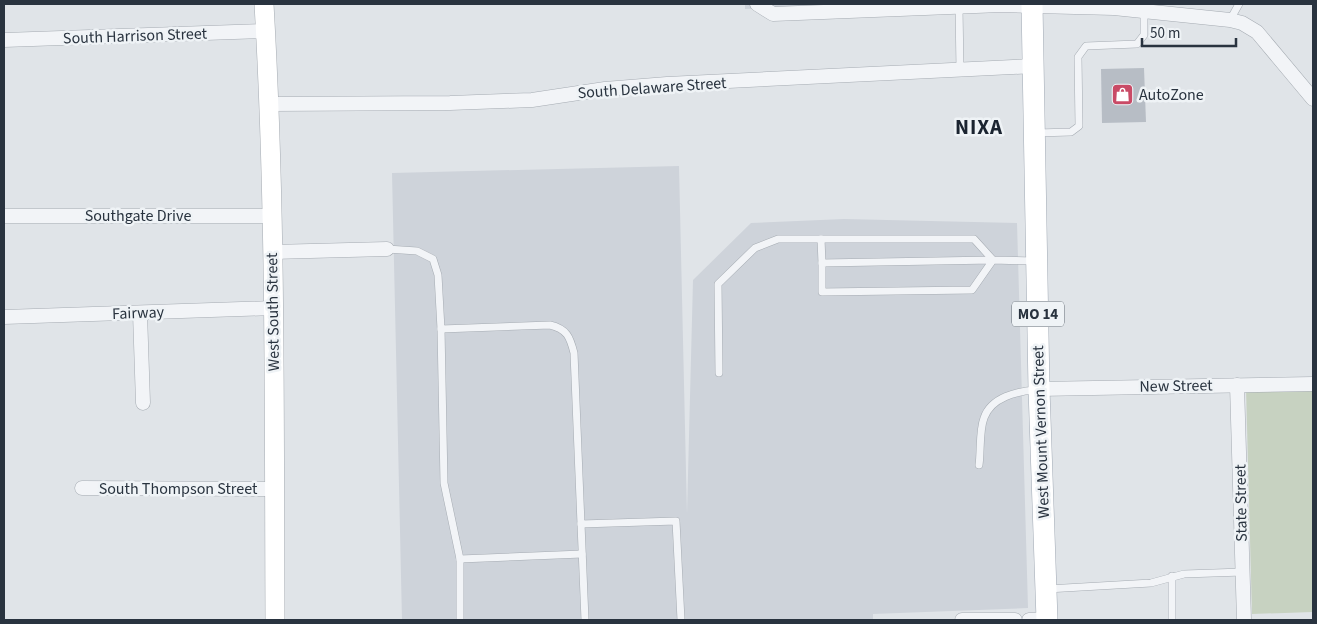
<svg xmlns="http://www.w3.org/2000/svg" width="1317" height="624" viewBox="0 0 1317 624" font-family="'Source Sans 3',sans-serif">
<rect width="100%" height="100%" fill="#e0e4e8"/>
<!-- built -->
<g fill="#ced3da">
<polygon points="745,4 878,4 745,9"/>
<polygon points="679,166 687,514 693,280 751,223 844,219 1017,223 1028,608 873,614 873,620 402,620 392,173"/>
</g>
<!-- green -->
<polygon fill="#c7d2c1" points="1246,388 1313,388 1313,612 1252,614"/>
<!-- building -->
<polygon fill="#b7bdc5" points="1144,68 1146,122 1102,123 1101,69"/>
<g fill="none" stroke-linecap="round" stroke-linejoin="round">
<defs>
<g id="lane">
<polyline points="959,7 960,70"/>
<polyline points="1230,20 1239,4"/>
<polyline points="1037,133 1071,132 1079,126 1078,57 1086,46 1137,44 1144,35 1144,10"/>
<polyline points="821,239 822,263"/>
<path d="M387 249 417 251 433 259 438 275 441 329 550 325C567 329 570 337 574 353L581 524 676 521 681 620"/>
<polyline points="993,260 972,290 822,292 822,263 993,260 1033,261"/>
<polyline points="441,329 444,483 460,559 460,620"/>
<polyline points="719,373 718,284 755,248 778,239 974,239 993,260"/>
<path d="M979 465C981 451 979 431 984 418 991 397 1018 391 1036 390"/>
<polyline points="581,524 585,620"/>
<polyline points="460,559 582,554"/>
<polyline points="1172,576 1172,620"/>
<polyline points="1047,589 1151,583 1184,574 1243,572"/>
</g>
<g id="street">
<polyline points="757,4 773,14 1001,5 1114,8 1230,20 1242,23 1257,32 1313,99"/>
<polyline points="4,40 266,31"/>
<polyline points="270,104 450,103 532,100 605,89 667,84 1034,66"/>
<polyline points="4,216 272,216"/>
<polyline points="272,252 387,249"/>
<polyline points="140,313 143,403"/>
<polyline points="4,317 273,308"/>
<polyline points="1237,385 1244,620"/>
<polyline points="1039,389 1313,384"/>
<polyline points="82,488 275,489"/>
<polyline points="962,620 1015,620"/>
<polyline points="1029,620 1047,619"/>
</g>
<path id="secondary" d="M264 4C276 209 274 415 275 620"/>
<polyline id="primary" points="1032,4 1039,389 1047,620"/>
</defs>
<!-- lane casing -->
<use href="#lane" stroke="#a5abb2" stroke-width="8"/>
<!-- street casing -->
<use href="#street" stroke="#a5abb2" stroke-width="15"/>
<!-- secondary casing -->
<use href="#secondary" stroke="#a5abb2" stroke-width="20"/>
<!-- primary casing -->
<use href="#primary" stroke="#a0a9b4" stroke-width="22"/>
<!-- lane -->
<use href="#lane" stroke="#f2f4f7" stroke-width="7"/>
<!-- street -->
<use href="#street" stroke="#f2f4f7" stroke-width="14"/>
<!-- secondary -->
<use href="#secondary" stroke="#fff" stroke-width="19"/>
<!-- primary -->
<use href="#primary" stroke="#fff" stroke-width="21"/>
</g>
<!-- icons -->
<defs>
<symbol id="shop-square" viewBox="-11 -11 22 22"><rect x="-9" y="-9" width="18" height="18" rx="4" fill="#c94a66" stroke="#eff3f6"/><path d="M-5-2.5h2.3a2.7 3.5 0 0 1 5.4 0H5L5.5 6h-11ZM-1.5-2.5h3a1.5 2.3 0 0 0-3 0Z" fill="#fff"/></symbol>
</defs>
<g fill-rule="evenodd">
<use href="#shop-square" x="1110" y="82" width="25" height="25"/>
</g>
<g text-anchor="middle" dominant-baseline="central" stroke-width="5" stroke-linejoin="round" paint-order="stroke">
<!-- shield labels -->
<rect fill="#eff3f6" stroke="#646d76" stroke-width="1" x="1012" y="301.5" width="52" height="25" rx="4"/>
<g font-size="15" font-weight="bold" fill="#29333f">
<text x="1038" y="314">MO 14</text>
</g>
<!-- street labels -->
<g font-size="16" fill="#29333f" stroke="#eff3f6">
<text transform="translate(135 36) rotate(-2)">South Harrison Street</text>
<text transform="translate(652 88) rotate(-4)">South Delaware Street</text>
<text x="138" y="216">Southgate Drive</text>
<text transform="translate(273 312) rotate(-91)">West South Street</text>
<text transform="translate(138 313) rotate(-2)">Fairway</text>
<text transform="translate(1176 386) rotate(-1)">New Street</text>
<text transform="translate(1041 432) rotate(-92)">West Mount Vernon Street</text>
<text x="178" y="489">South Thompson Street</text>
<text transform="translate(1241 503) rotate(-91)">State Street</text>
</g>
<!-- poi labels -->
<g font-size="16" fill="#29333f" stroke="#eff3f6" text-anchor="start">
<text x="1139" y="95">AutoZone</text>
</g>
<!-- district labels -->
<g font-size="21" font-weight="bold" letter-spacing="1" fill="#1b2430" stroke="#eff3f6">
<text x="979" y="127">NIXA</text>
</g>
</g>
<!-- border -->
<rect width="1317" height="624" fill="none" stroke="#29333f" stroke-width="10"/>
<!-- scale -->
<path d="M1142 38v8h94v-8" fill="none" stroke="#29333f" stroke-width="2.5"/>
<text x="1150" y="38" font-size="15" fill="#29333f" stroke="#eff3f6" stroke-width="4" paint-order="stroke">50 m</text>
</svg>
